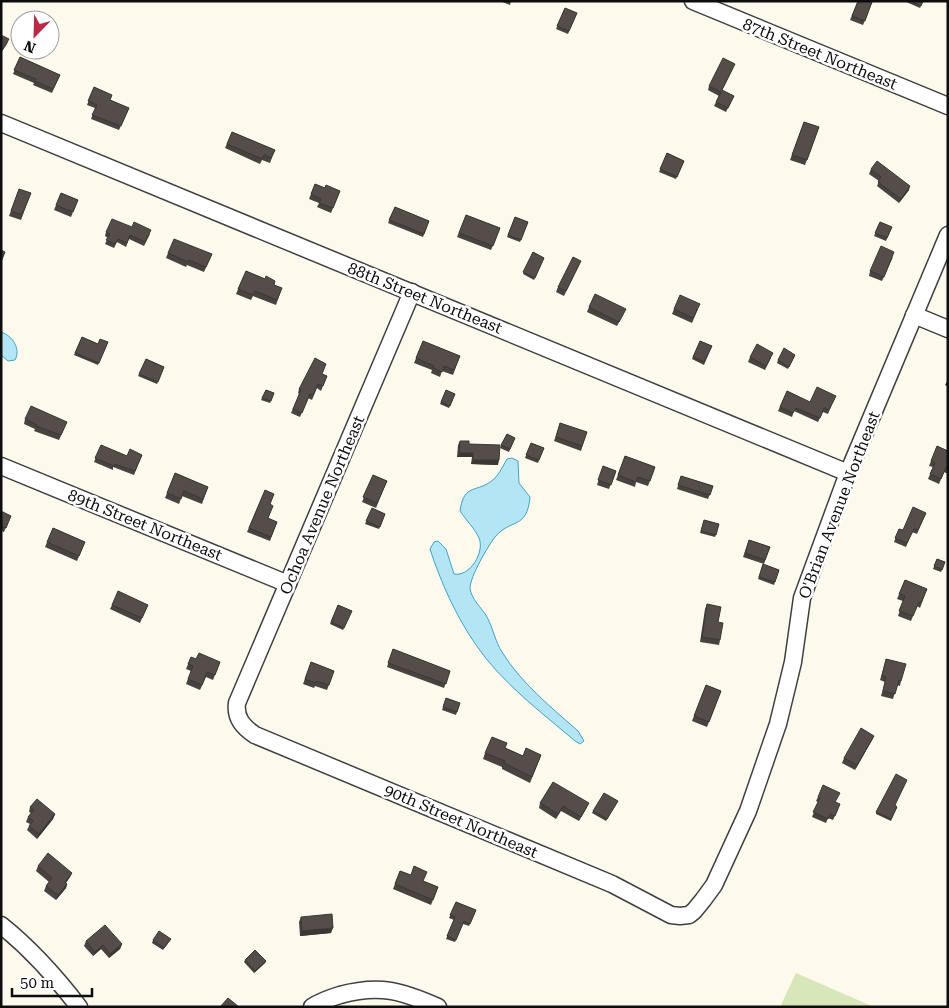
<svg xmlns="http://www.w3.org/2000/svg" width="949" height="1008" viewBox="0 0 949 1008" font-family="'Roboto Serif',serif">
<rect width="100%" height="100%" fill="#fef9ed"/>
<!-- green -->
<polygon fill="#d7e7b9" points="796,973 874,1007 780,1007"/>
<!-- water -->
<g fill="#b4e5f4" stroke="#3ea4c8">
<path d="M1 332C13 336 21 349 15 360L8 361 1 355Z"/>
<path d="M512 458 518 461 519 483 530 497C527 530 511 518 495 537 488 546 470 577 470 588 471 599 482 608 487 617 493 628 495 641 502 652 521 683 552 708 578 731L584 741 580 744 575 741C541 712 502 683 476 645 456 616 441 583 430 549L434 542 438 541 446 549 454 574C470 577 485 552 479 538 475 529 466 520 460 511 464 482 477 494 494 479 500 473 503 466 507 459Z"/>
</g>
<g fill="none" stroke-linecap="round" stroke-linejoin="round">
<defs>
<g id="minor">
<polyline points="693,1 948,106"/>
<polyline points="1,123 848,473"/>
<path d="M412 292 237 703C235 718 243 727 255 735L612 884 671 915 680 916 689 915 694 911 703 900 714 885 748 811 778 724 793 662 802 598 848 473 948 235"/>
<polyline points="914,315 948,329"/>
<polyline points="1,466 288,584"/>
<path d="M1 925C31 949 56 977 79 1007"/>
<path d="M312 1007C321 1001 330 998 340 995 380 984 402 991 438 1007"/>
</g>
</defs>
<!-- minor casing -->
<use href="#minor" stroke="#404040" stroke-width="19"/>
<!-- minor -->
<use href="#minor" stroke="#fff" stroke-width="16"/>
</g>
<!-- wall -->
<g fill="#494240">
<polygon points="500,1 511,1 510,5"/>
<polygon points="858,1 873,1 863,25 850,20"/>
<polygon points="904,1 923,1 920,8"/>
<polygon points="565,8 577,13 568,34 556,29"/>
<polygon points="20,57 60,75 52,93 33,85 34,83 13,74"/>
<polygon points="733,68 722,90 734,96 726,112 714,106 719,96 708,90 709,86"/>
<polygon points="94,87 110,100 129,108 119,130 91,119 95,108 87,105"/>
<polygon points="804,122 819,127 805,165 790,160"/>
<polygon points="232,132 275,150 270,163 262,160 260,164 225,148"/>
<polygon points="667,153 684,161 676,179 659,172"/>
<polygon points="871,169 909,190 899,203 877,186 879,181 869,174"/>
<polygon points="315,184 325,188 340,191 331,213 317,207 319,203 309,199"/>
<polygon points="19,189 31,193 21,220 9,216"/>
<polygon points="61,193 78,200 71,217 54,210"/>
<polygon points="395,207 429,221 423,237 388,223"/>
<polygon points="466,215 500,228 491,250 457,237"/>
<polygon points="515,217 528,222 520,242 507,237"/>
<polygon points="880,222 892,227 886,241 874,236"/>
<polygon points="106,232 150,234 144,246 129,239 126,247 117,242 114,248 105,244 108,238 105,236"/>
<polygon points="533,252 544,258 534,280 523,274"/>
<polygon points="168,253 212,254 204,272 187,265 186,267 166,258"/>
<polygon points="893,257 882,281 869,276 870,271"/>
<polygon points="579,265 564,296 556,292 558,287"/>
<polygon points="246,271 265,279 274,285 282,288 276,305 253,296 251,300 236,294"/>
<polygon points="589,307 624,313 617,326 587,312"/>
<polygon points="674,309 698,309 692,323 672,314"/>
<polygon points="82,337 98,344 108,342 98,365 74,355"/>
<polygon points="423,341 460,356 453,375 442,371 440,377 431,373 432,370 414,363"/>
<polygon points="700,341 712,346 704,365 692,359"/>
<polygon points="795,355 788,369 777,363 778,360"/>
<polygon points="750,357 771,358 765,370 748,362"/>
<polygon points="146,359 164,367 157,384 138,376"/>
<polygon points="322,374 327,376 321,391 317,388 312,400 308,398 300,417 291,413 299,394 298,393 299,389"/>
<polygon points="948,379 948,387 945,385"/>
<polygon points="266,390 274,393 270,403 261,400"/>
<polygon points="446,390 455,394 449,408 440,404"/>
<polygon points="787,391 810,402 834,399 828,414 823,412 818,422 794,411 792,417 778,411"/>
<polygon points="25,419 67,422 59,440 34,431 35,429 24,424"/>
<polygon points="560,423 587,432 581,451 554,441"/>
<polygon points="507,434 515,438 509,452 500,448"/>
<polygon points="460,441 469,444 498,465 471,464 472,457 457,457 458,445"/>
<polygon points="531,443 544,448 538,463 525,458"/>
<polygon points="101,445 127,456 142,455 134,475 113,467 113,470 94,462"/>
<polygon points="937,446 948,451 948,474 944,472 939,484 928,479 933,467 929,466"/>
<polygon points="625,456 655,467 648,486 636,482 635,487 616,480"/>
<polygon points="603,466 616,471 609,489 597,485"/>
<polygon points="175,473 208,487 202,504 182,496 179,504 165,498"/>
<polygon points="373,475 387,481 376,508 362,502"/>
<polygon points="681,476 713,486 708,499 677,489"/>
<polygon points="265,490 270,504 268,519 277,522 270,541 247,532"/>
<polygon points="372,508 385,514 379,529 365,524"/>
<polygon points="1,511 9,520 4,532 1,531"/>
<polygon points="926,513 917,534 912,532 906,547 894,542 899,529 903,530"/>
<polygon points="704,520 719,524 715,537 700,533"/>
<polygon points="53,528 85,542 77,561 45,547"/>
<polygon points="749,540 770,547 764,564 743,557"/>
<polygon points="937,559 945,562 941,572 933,569"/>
<polygon points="763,564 779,570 774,585 758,579"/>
<polygon points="905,580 927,589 920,608 917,606 911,621 898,616 903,601 897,599"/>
<polygon points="707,604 718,622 720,640 719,645 700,642 705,609"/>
<polygon points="112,605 146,609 140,623 110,609"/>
<polygon points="338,605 352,611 343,630 330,624"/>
<polygon points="393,649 450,671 444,688 387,667"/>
<polygon points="191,657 196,659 220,662 213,680 206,677 200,690 186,684 191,671 186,669"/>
<polygon points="886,659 901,681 900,686 897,685 893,699 881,696 885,682 880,680"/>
<polygon points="311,662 334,671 327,690 315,686 314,688 303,684"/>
<polygon points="706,685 721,691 707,727 692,721"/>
<polygon points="446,698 460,703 456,715 442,710"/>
<polygon points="874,736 872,740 855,770 842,763 844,758"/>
<polygon points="505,748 523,756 541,755 530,783 502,769 502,767 483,759 485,753"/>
<polygon points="818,797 836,802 838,809 833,820 828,818 826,823 812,817 818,802 816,801"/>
<polygon points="618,801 606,821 592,813 593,811"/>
<polygon points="540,803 587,807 579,821 561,811 556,819 539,808"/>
<polygon points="895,805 897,807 891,821 876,814 876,812"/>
<polygon points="30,807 55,814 53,819 37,839 27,830 30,824 26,822 28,817 31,813 29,812"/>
<polygon points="38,866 72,873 70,877 66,883 67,884 66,888 56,900 44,891 46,886 49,882 36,871"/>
<polygon points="400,871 438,887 431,905 393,889"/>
<polygon points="456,902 476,910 469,926 463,924 455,942 446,939 454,920 449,918"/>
<polygon points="301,917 331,933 300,936 299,922"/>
<polygon points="171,939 163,950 152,943 153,940"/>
<polygon points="86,941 122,944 120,949 109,958 101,949 93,956 84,946"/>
<polygon points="245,960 266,961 265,963 254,973 244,962"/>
</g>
<!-- shaded-wall -->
<g fill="#3c3634">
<polygon points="9,39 7,44 1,53 1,51"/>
<polygon points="910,186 909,190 899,203 901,199"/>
<polygon points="459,453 473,453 472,457 457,457"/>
<polygon points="473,460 499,460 498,465 471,464"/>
<polygon points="874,736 872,740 855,770 857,765"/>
<polygon points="55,814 53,819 37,839 39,834"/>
<polygon points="72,873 70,877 63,886 65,882"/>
<polygon points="67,884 66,888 56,900 58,895"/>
<polygon points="333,928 331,933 300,936 302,931"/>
<polygon points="122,944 120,949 109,958 110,954"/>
<polygon points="103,945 101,949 93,956 95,952"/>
<polygon points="266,961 265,963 254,973 255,971"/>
</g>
<!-- building -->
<g fill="#554d4a" stroke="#3c3634">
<polygon points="858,1 872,1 865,21 852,16"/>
<polygon points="911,1 923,1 921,6"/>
<polygon points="565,8 577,13 569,31 557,26"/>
<polygon points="1,35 9,39 1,51"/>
<polygon points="20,57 60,75 53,89 35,81 36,79 14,70"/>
<polygon points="723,58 735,64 722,90 734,96 728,108 716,102 721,92 709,86"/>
<polygon points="94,87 112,95 110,100 129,108 121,126 92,115 97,105 88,101"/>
<polygon points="804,122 819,127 807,160 792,155"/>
<polygon points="232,132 275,150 271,158 264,155 262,159 227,144"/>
<polygon points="667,153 684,161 677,177 660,169"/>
<polygon points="877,161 910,186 901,199 878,182 881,177 871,169"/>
<polygon points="315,184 325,188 326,185 340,191 333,208 319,203 321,199 311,194"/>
<polygon points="19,189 31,193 22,215 11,211"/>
<polygon points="61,193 78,200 73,212 56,205"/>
<polygon points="395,207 429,221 424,234 389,220"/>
<polygon points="466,215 500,228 493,246 459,233"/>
<polygon points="515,217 528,222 521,240 508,235"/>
<polygon points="112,219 132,227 134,222 151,230 145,242 130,235 127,243 118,239 115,244 106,240 110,234 106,232"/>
<polygon points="880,222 892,227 887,238 875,233"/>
<polygon points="174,239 212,254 206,267 189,260 188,262 168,253"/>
<polygon points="881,246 894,252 884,277 870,271"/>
<polygon points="1,250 5,252 1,262"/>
<polygon points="533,252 544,258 535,278 523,272"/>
<polygon points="573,257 581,261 566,291 558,287"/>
<polygon points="246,271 265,279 266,276 275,281 274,285 282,288 277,300 255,291 253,295 238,289"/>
<polygon points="595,294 626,309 619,322 589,307"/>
<polygon points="680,295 700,304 693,318 674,309"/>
<polygon points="82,337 98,344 100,339 108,342 99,363 75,353"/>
<polygon points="423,341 460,356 454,370 444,366 442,372 433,368 434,366 416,358"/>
<polygon points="700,341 712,346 704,362 693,357"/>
<polygon points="757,344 773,353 766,366 750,357"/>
<polygon points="784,348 795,355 789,367 778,360"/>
<polygon points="315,358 326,364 322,374 327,376 323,386 318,384 313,395 310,394 302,413 293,409 301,390 299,389"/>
<polygon points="146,359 164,367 158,382 139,374"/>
<polygon points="817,387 836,396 829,410 824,408 820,418 796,408 793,413 780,407 787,391 810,402"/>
<polygon points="266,390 274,393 271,401 262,398"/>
<polygon points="446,390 455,394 450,406 441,402"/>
<polygon points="31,406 67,422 61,435 36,426 37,425 25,419"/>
<polygon points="560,423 587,432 582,446 556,437"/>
<polygon points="507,434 515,438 510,449 501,445"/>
<polygon points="460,441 469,441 469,444 500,445 499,460 473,460 473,453 459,453"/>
<polygon points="531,443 544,448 539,460 526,455"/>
<polygon points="101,445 127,456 130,449 142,455 135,471 115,464 114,466 95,458"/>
<polygon points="937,446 948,451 948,468 946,467 941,479 930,474 935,463 931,461"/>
<polygon points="625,456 655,467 650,481 638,477 636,482 618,475"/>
<polygon points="603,466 616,471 611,485 598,480"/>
<polygon points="175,473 208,487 203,499 184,491 181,499 167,493"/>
<polygon points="373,475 387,481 377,503 363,497"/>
<polygon points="681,476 713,486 710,495 678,485"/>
<polygon points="265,490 274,494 270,504 273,506 268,518 277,522 271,537 249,528"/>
<polygon points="913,507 926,513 918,530 914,529 907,543 895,538 899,529 903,530"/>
<polygon points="372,508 385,514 380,527 366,521"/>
<polygon points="1,511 11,516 6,528 1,526"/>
<polygon points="704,520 719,524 716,535 701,531"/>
<polygon points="53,528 85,542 79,556 47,542"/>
<polygon points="749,540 770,547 765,560 745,553"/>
<polygon points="937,559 945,562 942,570 934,566"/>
<polygon points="763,564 779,570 775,582 759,577"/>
<polygon points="905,580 927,589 921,603 919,602 913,616 899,611 905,596 899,594"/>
<polygon points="118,591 148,605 142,618 112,605"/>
<polygon points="707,604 721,607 718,622 723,623 720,640 702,637"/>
<polygon points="338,605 352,611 344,628 331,622"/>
<polygon points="393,649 450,671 446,684 388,663"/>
<polygon points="199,653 220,662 215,675 207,672 202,685 188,679 193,666 188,664 191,657 196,659"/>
<polygon points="886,659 906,664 901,681 899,680 895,694 883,691 886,677 882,676"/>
<polygon points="311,662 334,671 329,685 316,681 316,683 305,679"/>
<polygon points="706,685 721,691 709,722 694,716"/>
<polygon points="446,698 460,703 457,712 443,707"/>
<polygon points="861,728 874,736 857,765 844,758"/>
<polygon points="492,737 507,743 505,748 523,756 526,748 541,755 532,777 504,763 505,761 485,753"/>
<polygon points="896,774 907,780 895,805 897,807 891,819 876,812"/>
<polygon points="553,782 589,803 581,817 563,806 558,814 540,803"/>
<polygon points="823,785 840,793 835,802 840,804 835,816 830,814 828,819 813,812 820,798 818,797"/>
<polygon points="604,793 618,801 607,819 593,811"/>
<polygon points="37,799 55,814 39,834 29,826 33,821 28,817 34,810 30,807"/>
<polygon points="48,853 72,873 65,882 67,884 58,895 46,886 52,878 38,866"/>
<polygon points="414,866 427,872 423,881 438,887 433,900 395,884 400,871 411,875"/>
<polygon points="456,902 476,910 470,924 464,921 456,940 447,936 455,917 450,915"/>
<polygon points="332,914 333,928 302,931 301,917"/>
<polygon points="105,925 122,944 110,954 103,945 95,952 86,941"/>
<polygon points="159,931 171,939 164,948 153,940"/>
<polygon points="255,950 266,961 255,971 245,960"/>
<polygon points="228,998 239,1007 220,1007"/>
</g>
<g text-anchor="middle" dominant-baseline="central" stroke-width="5" stroke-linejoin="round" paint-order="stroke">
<!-- street labels -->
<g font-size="16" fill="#0d0d0d" stroke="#fff">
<text transform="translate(820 54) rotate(22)">87th Street Northeast</text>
<text transform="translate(425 298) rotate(22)">88th Street Northeast</text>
<text transform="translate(322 505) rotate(-67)">Ochoa Avenue Northeast</text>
<text transform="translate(839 505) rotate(-69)">O'Brian Avenue Northeast</text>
<text transform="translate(145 525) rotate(22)">89th Street Northeast</text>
<text transform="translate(461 821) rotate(23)">90th Street Northeast</text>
</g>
</g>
<!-- border -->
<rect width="949" height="1008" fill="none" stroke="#0d0d0d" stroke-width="5"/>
<!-- north arrow -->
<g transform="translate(35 35) rotate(203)"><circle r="24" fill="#ffffff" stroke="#9e9e9e"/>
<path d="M0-4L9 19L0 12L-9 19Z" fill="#b82a45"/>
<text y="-8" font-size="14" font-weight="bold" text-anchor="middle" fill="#0d0d0d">N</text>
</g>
<!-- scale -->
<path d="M12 988v8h80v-8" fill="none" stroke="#0d0d0d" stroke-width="2.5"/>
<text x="20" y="988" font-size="15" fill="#0d0d0d" stroke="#ffffff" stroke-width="4" paint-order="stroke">50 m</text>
</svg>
